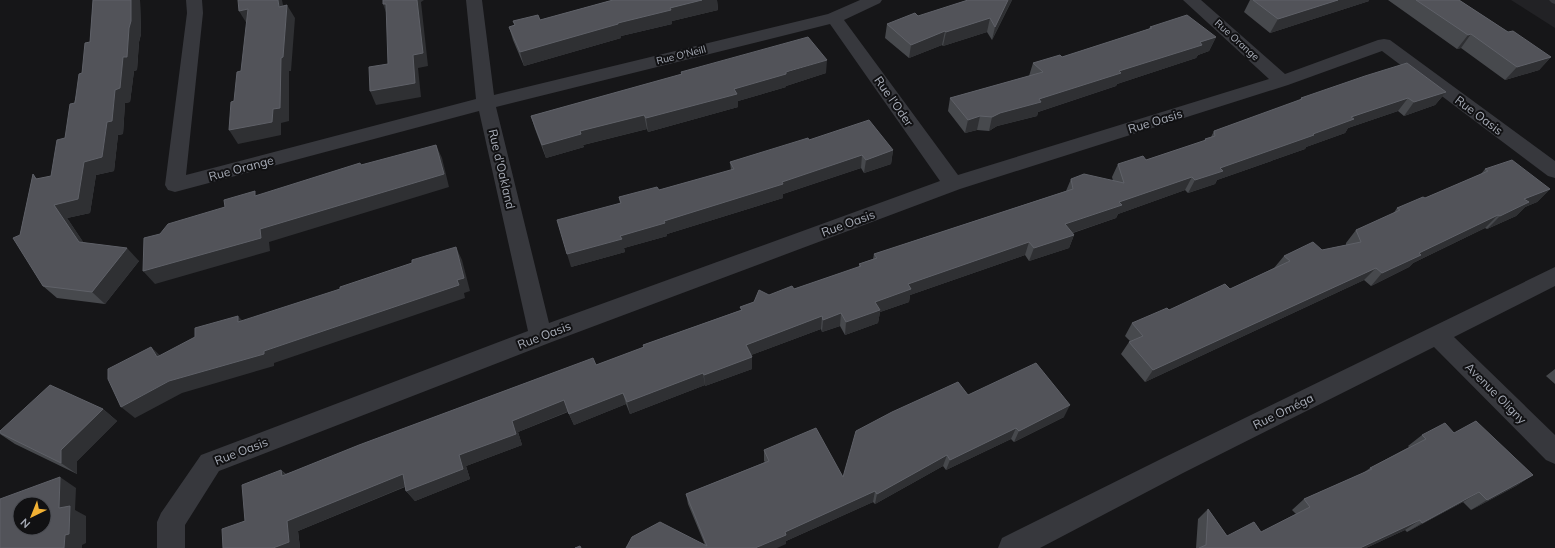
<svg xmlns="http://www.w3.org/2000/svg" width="1555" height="548" viewBox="0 0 1555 548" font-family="Mulish,sans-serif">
<rect width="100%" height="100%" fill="#161618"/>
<!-- built -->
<polygon fill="#222225" points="1511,0 1555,0 1555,28"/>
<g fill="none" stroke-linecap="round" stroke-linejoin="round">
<!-- lane -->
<polygon fill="#37383d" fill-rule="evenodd" points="1549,0 1555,0 1555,4 1552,3"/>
<!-- street -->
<g fill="#37383d" fill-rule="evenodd">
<path d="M186 0H202L203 13 186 175 476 99 466 0H482L494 95 828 14 860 0H882L880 3 844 20 958 175 1269 79 1183 0H1201L1285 74 1378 40 1384 39 1390 40 1555 161V178L1548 176 1382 51 1288 85 960 189 549 343 219 471 185 525V548H157V522L161 513 201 455 528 331 479 111 175 192 168 190 165 185 187 13ZM830 24 940 181 549 323 496 107Z"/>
<polygon points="1555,267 1555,286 1454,337 1555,435 1555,464 1546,460 1434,347 1183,473 1040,548 998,548 1002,538 1165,457"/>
</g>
</g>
<!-- wall -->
<g fill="#47494d">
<polygon points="93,0 140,0 141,34 139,42 137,70 134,71 130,102 125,103 123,134 118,135 114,171 96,175 90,213 67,218 83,242 139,261 105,304 57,298 43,286 20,235 33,174 37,179 51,176 65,138 90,42"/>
<polygon points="613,0 717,0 718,10 672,21 672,24 621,36 621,38 524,66 513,40 509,27 515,25 513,21 540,20"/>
<polygon points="1012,0 992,40 987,32 943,46 942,45 909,58 885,38 887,24"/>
<polygon points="1250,0 1369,0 1369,1 1270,33 1244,12"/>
<polygon points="1388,0 1459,0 1508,32 1551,57 1539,70 1505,80 1461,48 1457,49"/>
<polygon points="1150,27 1216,37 1209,51 1198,55 1196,58 1117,84 1116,86 1038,112 1037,116 997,126 989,131 977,130 965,133 948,111 950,98 1029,76 1033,63 1062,57 1149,29"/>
<polygon points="681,72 826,73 786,86 786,87 738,101 738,107 648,132 647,129 583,145 584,147 546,158 535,129 531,116 681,75"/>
<polygon points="1446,92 1435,105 1404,116 1398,111 1348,128 1345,133 1306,147 1305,149 1217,180 1215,184 1188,193 1185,190 1118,214 1116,218 1073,233 1074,235 1069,248 1029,261 1025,255 910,295 909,302 880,312 878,323 845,335 840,326 822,332 821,329 751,355 752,369 705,386 705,385 630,414 626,404 574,425 568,412 518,432 522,445 466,466 470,479 415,501 406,491 405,487 298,531 300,548 223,548 245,521 281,470 286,474 596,365 643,348 643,345 741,310 740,307 754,302 769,295 794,289 859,267 859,264 873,259 874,254 1066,191 1071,179 1113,181 1112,177 1118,164 1146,160 1204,141 1205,139 1211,137 1214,131 1300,100 1301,98"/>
<polygon points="809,140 893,150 891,164 864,173 861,168 783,194 783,198 667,234 667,236 624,248 625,252 571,267 620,203 619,197 659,190 731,170 730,162"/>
<polygon points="1485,169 1550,189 1537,202 1525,207 1516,216 1487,229 1485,228 1413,263 1409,267 1371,286 1364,280 1145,382 1121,354 1129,342 1130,341 1125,336 1132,323 1169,310 1230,289 1274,268 1284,256 1322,250 1346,245 1346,243 1356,230 1393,214 1397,208 1425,198 1481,174"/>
<polygon points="1555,369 1555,384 1546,376"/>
<polygon points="968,395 1064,417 1014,442 1011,439 946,470 943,466 875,504 873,502 786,541 786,544 626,548 705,545 688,504 686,494 765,462 764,461 764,450 843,477"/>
<polygon points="103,409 117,421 77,461 77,474 15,444 0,434"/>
<polygon points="1454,433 1533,475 1516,486 1471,510 1463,502 1407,532 1405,530 1366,548 1196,548 1198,519 1208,509 1227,536 1261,532 1296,514 1292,510 1304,499 1363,473 1370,468 1409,447 1408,446 1422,435"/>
</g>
<!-- shaded-wall -->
<g fill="#2f3033">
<polygon points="131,0 140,0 141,34 139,42 137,70 134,71 130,102 125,103 123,134 118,135 114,171 96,175 90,213 67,218 92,255 79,242 54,205 84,162 107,122 115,90"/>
<polygon points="278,0 282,0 286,20 287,5 295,18 291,71 289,71 289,121 281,123 281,135 238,144 229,130 273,109 281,58 279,7"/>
<polygon points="417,0 424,0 421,2 428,66 418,68 421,97 376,105 370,91 413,55"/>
<polygon points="702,0 717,0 718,10 672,21 672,24 621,36 621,38 524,66 520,52 618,23 670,8"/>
<polygon points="1008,0 1012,0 992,40 995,27"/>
<polygon points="1338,0 1369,0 1369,1 1270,33 1278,19"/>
<polygon points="383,4 386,4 388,18"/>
<polygon points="248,9 247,24 239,11"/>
<polygon points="990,18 987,32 943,46 946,32"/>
<polygon points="945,31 942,45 909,58 911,45"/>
<polygon points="1471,34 1461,48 1457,49 1468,35"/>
<polygon points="1216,37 1209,51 1198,55 1196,58 1117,84 1116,86 1038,112 1037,116 997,126 989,131 992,117 1000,113"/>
<polygon points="1551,57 1539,70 1505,80 1517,67"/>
<polygon points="827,60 826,73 786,86 786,87 738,101 738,107 648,132 646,118 734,89"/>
<polygon points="1446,92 1435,105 1404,116 1414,102"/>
<polygon points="1408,98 1398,111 1348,128 1345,133 1306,147 1305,149 1217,180 1215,184 1188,193 1195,180 1220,168 1351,117"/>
<polygon points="644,115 647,129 583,145 584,147 546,158 542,145 580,131"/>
<polygon points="980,116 977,130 965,133 968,120"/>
<polygon points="436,145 442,158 449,187 269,242 270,251 155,284 143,271 260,229"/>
<polygon points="893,150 891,164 864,173 866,160"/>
<polygon points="862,155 861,168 783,194 783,198 667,234 667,236 624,248 625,252 571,267 567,254"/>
<polygon points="1192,177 1185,190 1118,214 1116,218 1060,237 1065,224 1119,202"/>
<polygon points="1550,189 1537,202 1525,207 1516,216 1487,229 1500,216 1524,199"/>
<polygon points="1498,215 1485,228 1413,263 1409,267 1371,286 1382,273 1419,253"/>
<polygon points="1074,235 1069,248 1029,261 1034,248"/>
<polygon points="1029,242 1025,255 910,295 909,302 880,312 878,323 845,335 846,322 875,302 908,284"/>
<polygon points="456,247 462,260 470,291 464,293 465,298 274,363 274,366 182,393 135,418 121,407 169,381 264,351 457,280"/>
<polygon points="127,248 139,261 105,304 92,292"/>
<polygon points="1376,268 1364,280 1145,382 1153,370"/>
<polygon points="841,313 840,326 822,332 823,320"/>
<polygon points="238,316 249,328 238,322"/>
<polygon points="822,316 821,329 746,357 746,345"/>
<polygon points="151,347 164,359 157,357"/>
<polygon points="752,357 752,369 705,386 704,375"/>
<polygon points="703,373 705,385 630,414 627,402"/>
<polygon points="623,393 626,404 574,425 569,414"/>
<polygon points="564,400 569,411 518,432 522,445 466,466 470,479 415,501 406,491 512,421"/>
<polygon points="1070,405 1064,417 1014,442 1019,431"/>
<polygon points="103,409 117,421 77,461 77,474 61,463 61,450"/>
<polygon points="1016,428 1011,439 946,470 950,460"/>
<polygon points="947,455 943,466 875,504 877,494"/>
<polygon points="281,470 292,481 282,476"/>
<polygon points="403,474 411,484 298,531 300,548 273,548 287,521"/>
<polygon points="1533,475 1516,486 1471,510 1487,500"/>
<polygon points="60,477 76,488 75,510 86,516 86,543 82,545 82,548 64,548 59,508"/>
<polygon points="875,491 873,502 786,541 786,544 777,548 755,548 785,532"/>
<polygon points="1479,492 1463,502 1407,532 1422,523"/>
<polygon points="1420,520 1405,530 1366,548 1360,548"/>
</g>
<!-- building -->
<g fill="#525359" stroke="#5f6168" fill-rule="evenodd">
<polygon points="93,0 131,0 131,21 129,28 127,57 123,57 120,88 115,90 112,121 107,122 102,157 84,162 78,199 54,205 79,242 127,248 92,292 43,286 13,238 20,235 33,174 36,179 51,176 57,140 65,138 70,104 75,103 79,74 82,73 85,43 90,42"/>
<polygon points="238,0 278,0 279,7 287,5 283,57 281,58 280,108 273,109 272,122 229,130 231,102 234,101 237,72 241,71 248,9 239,11"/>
<polygon points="383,0 417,0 423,53 413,55 415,83 370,91 369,67 388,64 386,4 383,4"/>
<polygon points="613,0 702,0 670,8 671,10 618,23 618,24 520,52 509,27 515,25 513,21 538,15 540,20"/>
<polygon points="968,0 1008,0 995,27 990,18 946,32 945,31 911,45 887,24 915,13 918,16"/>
<polygon points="1253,0 1338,0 1278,19"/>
<polygon points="1416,0 1459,0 1508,32 1513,31 1551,57 1517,67 1471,34 1468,35"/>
<polygon points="1187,15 1216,37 1200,42 1202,45 1119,71 1121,73 1039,99 1041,102 1000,113 992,117 980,116 968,120 950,98 1043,72 1033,63 1060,55 1062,57 1152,28 1150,27"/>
<polygon points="808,37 827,60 786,72 786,74 734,89 737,94 646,118 644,115 580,131 581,134 542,145 531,116 682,74 681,72"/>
<polygon points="1407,63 1446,92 1414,102 1408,98 1351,117 1354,119 1313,134 1314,135 1220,168 1223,171 1195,180 1192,177 1119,202 1122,205 1065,224 1074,235 1034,248 1029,242 908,284 911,289 875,302 880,310 846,322 841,313 823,320 822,316 746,345 752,357 704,375 703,373 627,402 623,393 569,414 564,400 512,421 516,434 459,455 463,469 406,491 403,474 287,521 289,542 273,548 223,548 222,529 245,521 242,485 281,470 282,476 359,445 593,358 596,365 644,347 643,345 742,310 740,307 754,302 759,290 769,295 792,286 794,289 861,266 859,264 877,258 874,254 1073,189 1071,179 1084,174 1124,183 1118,164 1143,156 1146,160 1206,140 1205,139 1215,136 1214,131 1302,99 1301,98 1365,76"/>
<polygon points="869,120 893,150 866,160 862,155 782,182 783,184 664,221 665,223 620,236 622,239 567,254 557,220 621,203 619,197 657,187 659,190 734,169 730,162 808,138 809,140"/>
<polygon points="436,145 444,174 260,229 261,238 143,271 144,238 160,234 168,224 225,207 224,200 255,191 255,196 360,163 361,165"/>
<polygon points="1512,160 1550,189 1524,199 1529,202 1500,216 1498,215 1419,253 1421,255 1382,273 1376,268 1153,370 1129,342 1143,336 1132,323 1167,308 1169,310 1225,284 1230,289 1290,261 1284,256 1313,242 1322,250 1361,242 1356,230 1400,210 1397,208 1423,197 1425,198 1488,171 1485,169"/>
<polygon points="456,247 464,278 457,280 459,285 264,351 264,354 169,381 121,407 108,379 108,369 151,347 157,357 195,337 195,328 238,316 238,322 340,289 340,287 412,263 412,260"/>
<polygon points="1036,363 1070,405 1019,431 1016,428 950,460 947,455 877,494 875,491 785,532 786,535 755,548 626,548 632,537 660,522 707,546 686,494 769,461 764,450 816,428 843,477 856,431 892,412 958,382 968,395"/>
<polygon points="50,385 103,409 61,450 61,463 0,433 0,431"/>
<polygon points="1476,421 1533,475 1487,500 1479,492 1422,523 1420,520 1360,548 1199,548 1206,545 1208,509 1227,536 1254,522 1261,532 1310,507 1304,499 1372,469 1370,468 1426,439 1422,435 1445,423 1454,433"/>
<path d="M60 477 59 508 70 506 69 534 65 535 64 548H0V499ZM20 504H44V528H20Z"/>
<polygon points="580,546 581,548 575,548"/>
</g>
<g text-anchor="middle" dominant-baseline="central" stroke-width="4" stroke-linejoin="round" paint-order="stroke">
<!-- far-street labels -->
<g font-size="10" fill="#a8adb8" stroke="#111113">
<text transform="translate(1237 40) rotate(42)">Rue Orange</text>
<text transform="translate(681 55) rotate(-14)">Rue O'Neill</text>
</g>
<!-- street labels -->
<g font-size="12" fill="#a8adb8" stroke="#111113">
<text transform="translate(894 101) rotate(55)">Rue l'Oder</text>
<text transform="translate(1479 115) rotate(37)">Rue Oasis</text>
<text transform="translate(1155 121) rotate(-17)">Rue Oasis</text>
<text transform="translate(241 168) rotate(-15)">Rue Orange</text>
<text transform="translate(502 169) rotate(77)">Rue d'Oakland</text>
<text transform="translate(848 223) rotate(-20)">Rue Oasis</text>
<text transform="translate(544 335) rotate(-21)">Rue Oasis</text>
<text transform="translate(1496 393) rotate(45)">Avenue Oligny</text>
<text transform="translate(1283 411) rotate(-26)">Rue Oméga</text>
<text transform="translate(241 451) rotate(-21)">Rue Oasis</text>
</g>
</g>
<!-- north arrow -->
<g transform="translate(32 516) rotate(223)"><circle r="19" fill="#111113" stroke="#4d4f55"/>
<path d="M0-3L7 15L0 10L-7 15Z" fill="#f2b134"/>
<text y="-6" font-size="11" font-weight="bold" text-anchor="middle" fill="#a8adb8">N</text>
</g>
</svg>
